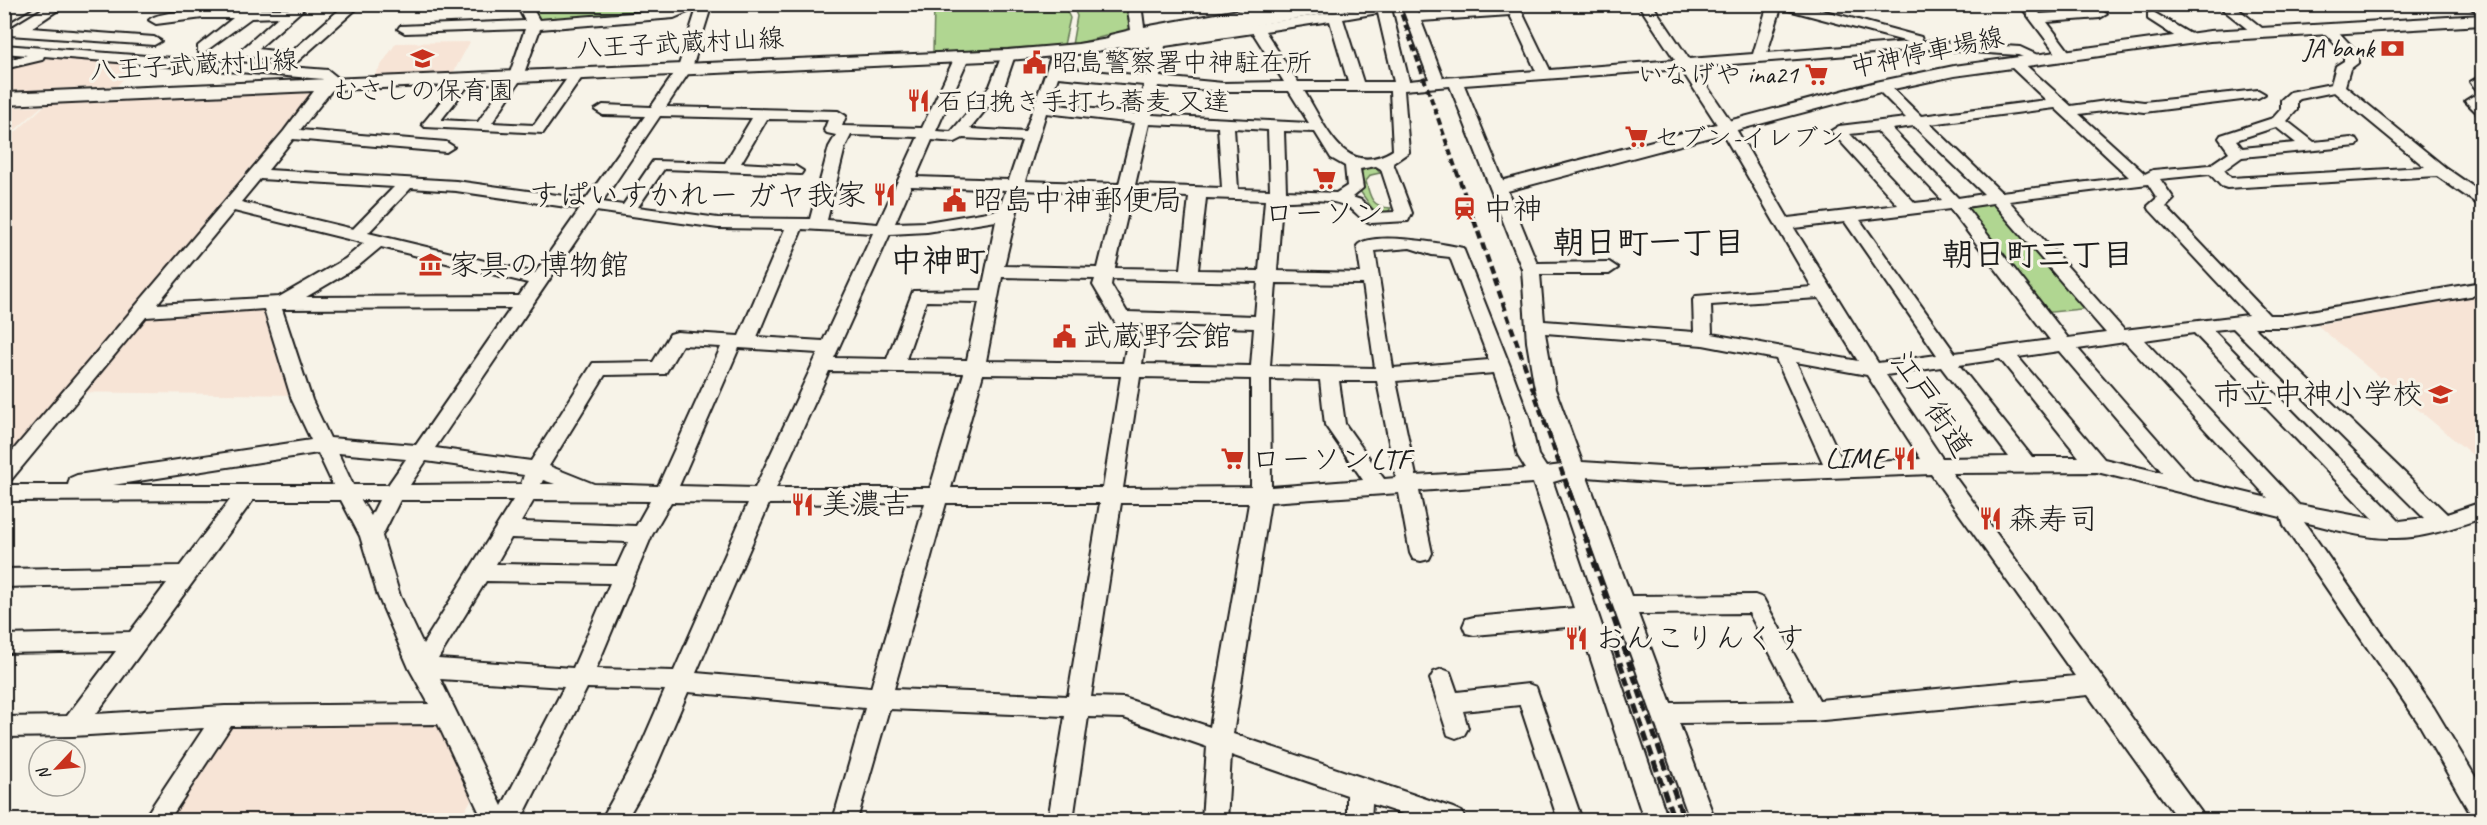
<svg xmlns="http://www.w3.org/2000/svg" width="2487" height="825" viewBox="0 0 2487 825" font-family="Caveat,'Klee One',sans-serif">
<rect width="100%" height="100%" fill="#f7f3e8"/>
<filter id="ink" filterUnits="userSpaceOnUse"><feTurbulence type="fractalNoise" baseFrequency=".0167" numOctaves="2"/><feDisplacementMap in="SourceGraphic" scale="12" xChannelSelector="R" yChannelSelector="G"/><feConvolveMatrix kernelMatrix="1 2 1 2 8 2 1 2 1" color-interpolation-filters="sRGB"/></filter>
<g filter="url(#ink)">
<!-- built -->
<g fill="#f7e4d6">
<polygon points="470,42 452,75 372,79 396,43"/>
<polygon points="49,56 138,62 117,86 5,91 5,67"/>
<polygon points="313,93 131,309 261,306 296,395 61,392 5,457 5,142 45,105"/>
<polygon points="42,106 5,139 5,108"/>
<polygon points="2482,292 2482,463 2317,325"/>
<polygon points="229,717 453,718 482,780 460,820 162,820"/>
</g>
<!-- green -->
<g fill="#b0d691" stroke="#667956" stroke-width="1.5">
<polygon points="527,5 638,5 640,13 537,22"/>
<polygon points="934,5 1064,5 1070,18 1064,45 933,53"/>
<polygon points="1072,5 1127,5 1132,29 1072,45 1077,16"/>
<path d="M1368 167 1376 168 1380 173 1371 175 1366 181C1370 198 1372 207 1391 208L1388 212 1374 211 1360 191 1364 183 1360 172Z"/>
<polygon points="1997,201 2091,308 2042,313 1961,206"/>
</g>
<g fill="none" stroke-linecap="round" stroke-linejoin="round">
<defs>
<g id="minor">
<polygon points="20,4 37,4 4,24 4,14"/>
<polygon points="50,4 67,4 31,28 154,37 161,41 154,45 9,35 9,29"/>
<path d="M293 4H309L258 49 290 53 346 4H362L298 61 293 62 246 56 239 52 278 17 251 18 203 53 198 52V46L233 18H203L156 24 149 20C162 6 265 9 288 9Z"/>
<path d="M516 4H530L539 20 671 10 682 4H712L692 68 666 107 838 111 846 116 842 126 922 128 955 57 962 53 967 54 969 57 936 131 951 132 990 86 1003 52 1008 51 1015 55 1004 87 970 129 1025 132 1054 48 1059 47 1066 51 1061 68 1146 76 1150 47H1113L1106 43 1110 35 1131 30 1127 4H1141L1144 27 1272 4H1305L1298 8 1129 39H1158L1390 4 1409 81 1429 79 1401 4H1415L1418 13 1518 4 1550 70 1675 60 1638 4H1652L1689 59 1753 54 1768 4H1799L1921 37 1922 41 2020 47 2044 58 2037 62 2018 55 1927 49 1694 67 1736 129 1788 218 1898 205 1831 131 1839 126 1906 118 1877 89 1875 86 1877 83H1887L1921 116 2046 100 2009 65 2007 62 2009 59H2019L2071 106 2120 99 2144 102 2258 90 2265 94 2258 98 2144 112 2120 109 2079 114 2145 174 2153 170 2210 165 2229 152 2219 138 2221 135 2273 118 2281 109V100L2290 92 2331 84 2336 66 2344 61V54L2321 29 2323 26H2333L2358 53V63L2350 69 2345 86 2446 168 2482 193V205L2476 203 2437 176 2227 188 2221 186 2210 174 2160 179 2174 199 2166 207 2269 315H2286L2482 282V294L2286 327H2254L2447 514 2482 502V518C2455 527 2426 538 2396 538 2365 539 2333 529 2304 522L2434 708 2482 788V820L2473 818 2418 722 2284 526 2281 517 2097 472 1952 473 2201 812 2204 820H2178L2088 695 1813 721 1679 723 1715 820H1690L1567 478 1553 482 1668 820H1644L1580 626 1474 635 1466 633 1463 626 1466 619 1474 617 1574 608 1533 483 1419 491 1432 553 1429 559 1421 561 1413 559 1410 553 1399 493 1270 502 1233 734 1453 808 1462 812 1465 820H1421L1372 804 1371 820H1347V795L1231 755 1227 820H1202L1207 747 1124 718 1088 717 1073 820H1048L1065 716 889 709 857 820H833L865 708 688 692 653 774 626 820H601L635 759 665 690 587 688 521 820H483L438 724 231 726 169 820H143L204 728 73 736 4 737V717L67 716 116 651 4 653V635L130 632 167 583 4 587V569L180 566 230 500 4 501V485H68L70 478 77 475 311 440 292 400 264 309 146 317 11 480 4 482V461L284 131 323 79 44 56 42 60 4 69V61L27 55 4 53V45L328 70 338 78 336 85 300 130 446 142 454 147 446 152 293 139 268 170 456 181 586 199 645 116 603 115 595 110 603 105 651 107 678 68 697 8 674 18 540 29 523 76 492 123 534 125 573 70H583L585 73 543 133 425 127 422 124 425 121 462 75 467 74 474 78 441 120 478 122 509 76 525 29 405 33 398 29 400 26 525 21ZM1781 8 1908 42 1767 53ZM1378 13 1394 82H1363L1343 19ZM1510 15 1536 71 1443 78 1421 21ZM1330 21 1348 82H1298L1265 31ZM1253 33 1284 82 1223 83 1160 77 1165 46ZM1681 69 1720 129 1812 287 1696 296 1693 300 1694 332 1544 321 1540 274H1609L1618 268 1609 262 1537 263 1464 85ZM1058 77 1144 85 1137 114 1049 104ZM1158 86 1223 91H1289L1309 123 1152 115ZM1450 86 1522 269 1527 342 1535 389 1562 465 1546 467 1538 455 1529 417 1510 366 1463 248C1445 244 1369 230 1357 246L1361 273 1277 271 1282 201C1302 201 1330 197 1348 207 1357 212 1361 221 1371 223L1408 221 1412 213 1393 163 1409 152 1404 90ZM1304 91H1390L1393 150C1344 180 1326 126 1304 91ZM2334 92 2425 167 2231 178 2224 170 2242 157 2357 146 2359 143 2357 140 2351 138 2314 142 2287 121 2297 110V101L2300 99ZM2055 108 2129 177 2001 192 1930 124ZM1046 113 1134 123 1119 184 1025 181ZM660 116 752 118 725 163 653 161 623 205 602 202ZM767 119 828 120 824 130 827 133 836 135 829 147 810 219 718 218 638 207 664 169 801 174 803 171 795 166 741 163ZM1149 124 1218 127 1222 188 1135 185ZM1914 126 1984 194 1958 198 1892 129ZM2276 127 2296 143 2242 148 2236 140ZM1234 128 1268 130 1270 190 1238 189ZM1284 131 1315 132 1331 158 1345 166 1347 186 1336 193 1286 191ZM1877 131 1942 200 1915 203 1850 134ZM851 135 918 137 878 224 827 220 845 147ZM963 138 1022 141 1009 180 916 177 932 140 955 142ZM1376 166 1381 169 1395 212 1375 213 1361 200 1352 197 1363 188 1360 169ZM260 179 394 187 353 229 241 202ZM2148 184 2157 198 2148 206 2150 210 2248 315 2124 330 2009 201ZM911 186 1006 190 999 210 927 222 895 223ZM411 188 456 191 580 209 535 273 368 233ZM1022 190 1116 194 1098 268 1004 266ZM1132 195 1189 197 1181 269 1115 268ZM1206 198 1265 200 1259 271 1198 270ZM1993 203 2106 333 2068 338 1966 207ZM1950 209 2050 340 1955 353 1860 220ZM234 211 364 243 345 259 279 297 157 304ZM596 211 718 228 785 229 739 336 677 332 670 334 653 362 593 363 531 461 435 448ZM996 221 982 290 913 291 887 359 834 358 890 234 927 232ZM1845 222 1937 355 1878 363 1794 228ZM802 229 873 233 823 341 757 337ZM381 247 528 283 519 296 306 297 357 267ZM1410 248 1432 255 1450 257 1489 360 1393 368 1375 251ZM1002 277 1095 279 1093 285 1127 343 1123 363 986 361ZM1112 279 1258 282 1255 316 1127 312 1111 285ZM1276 283 1363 284 1375 368 1270 366ZM1819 298 1858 361 1712 334 1711 305ZM926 301 979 302 967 360 906 359ZM511 308 416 445 330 438 312 400 282 309ZM1134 324 1254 328 1251 366 1142 364 1145 343ZM2233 328 2424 518 2400 521 2213 330ZM1545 333 1703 345 1776 359 1823 463 1677 468 1582 462 1555 389ZM2194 333 2373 519 2299 505 2144 340ZM2125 342 2268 498 2193 480 2078 349ZM682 345 721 347 658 486 594 484 549 466 605 375 665 374ZM739 348 818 353 755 488 679 486ZM2059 351 2163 473 2104 459 2018 357ZM2000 359 2079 457H2032L1959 365ZM1796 362 1867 375 1921 459 1843 462ZM1941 367 2009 457 1942 458 1886 375ZM829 371 964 373 930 488H776ZM1494 373 1509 417 1518 456 1526 469 1416 476 1396 381ZM983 374 1121 376 1103 488H951ZM1140 377 1251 379V487L1123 488ZM1270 379 1320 380 1325 425 1363 480 1271 487ZM1339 381H1377L1396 478 1384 479 1345 424ZM318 453 333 485H113ZM338 453 406 459 388 485H353ZM426 461 524 475 521 484 410 485ZM1931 474 2075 676 1819 700 1763 598 1755 595 1631 596 1587 477 1677 484ZM543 480 555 484H541ZM253 500H341L360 536 378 596 409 668 429 704 225 706 96 714ZM361 500H379L371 516ZM400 500H513L423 644 400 596 382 536ZM534 500 650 501 636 526 521 522ZM671 502 748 503 674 671 596 669 652 535ZM925 503 871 688 696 673 769 504ZM946 503H1100L1068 696 894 689ZM1121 503H1249L1210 727 1124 698 1091 697ZM511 538 628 542 617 566 496 564ZM486 581 610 583 573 668 438 659ZM1749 613 1795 701 1671 703 1638 614ZM440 679 564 687 502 806Z"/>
<polygon points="2019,4 2033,4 2040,14 2100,10 2107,14 2100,18 2047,22 2071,54 2064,58 2059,57"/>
<polygon points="2216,4 2232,4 2267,32 2260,36 2255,35"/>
<polygon points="2465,4 2482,4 2482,15"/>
<polygon points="2153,12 2192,35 2192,41 2182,41 2148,19 2148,13"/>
<polygon points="2477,78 2482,79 2482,91 2477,90 2470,82"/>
<polygon points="2473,96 2482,102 2482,114 2477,113 2465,101"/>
<polygon points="1442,669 1450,672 1457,692 1528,684 1536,687 1582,820 1558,820 1520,705 1463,711 1468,728 1464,735 1456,738 1448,735 1430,679 1434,672"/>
</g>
<g id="major">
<polygon points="1320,4 1362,4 1354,9 1078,54 1008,60 4,105 4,93 1008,50 1078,44"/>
<polygon points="2482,15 2482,25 2210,41 1954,76 1884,91 1500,193 1493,191 1490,187 1493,183 1876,82 1954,66 2210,31"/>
</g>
</defs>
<!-- minor casing -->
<use href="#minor" stroke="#1c1c1c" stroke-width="4"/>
<!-- major casing -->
<use href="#major" stroke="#1c1c1c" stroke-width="4"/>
<!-- minor -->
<use href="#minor" fill="#f7f3e8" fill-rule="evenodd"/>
<!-- major -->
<use href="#major" fill="#f7f3e8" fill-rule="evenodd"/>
<!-- rail-far2 -->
<polyline stroke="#1c1c1c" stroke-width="4" stroke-dasharray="7 4" stroke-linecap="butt" points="1398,4 1474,221"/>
<!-- rail-far1 -->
<polyline stroke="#1c1c1c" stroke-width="4.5" stroke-dasharray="8 4.5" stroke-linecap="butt" points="1474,220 1569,492"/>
<!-- rail -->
<g stroke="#1c1c1c" stroke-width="5" stroke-dasharray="10 5" stroke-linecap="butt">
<polyline points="1569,491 1684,820"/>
<polyline points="1615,648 1674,820"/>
</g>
</g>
</g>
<!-- icons -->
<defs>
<symbol id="bank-bare" viewBox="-9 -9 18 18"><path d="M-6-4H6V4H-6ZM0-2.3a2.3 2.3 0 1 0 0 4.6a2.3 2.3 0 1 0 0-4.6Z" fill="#c8321e" stroke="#f7f3e8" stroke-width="2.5" paint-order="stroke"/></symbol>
<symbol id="school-bare" viewBox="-9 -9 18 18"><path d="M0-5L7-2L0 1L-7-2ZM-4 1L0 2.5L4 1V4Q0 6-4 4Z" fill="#c8321e" stroke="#f7f3e8" stroke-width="2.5" paint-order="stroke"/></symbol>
<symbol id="civic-bare" viewBox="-9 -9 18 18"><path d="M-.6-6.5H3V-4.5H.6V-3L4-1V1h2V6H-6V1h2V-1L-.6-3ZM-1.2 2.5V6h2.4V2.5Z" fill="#c8321e" stroke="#f7f3e8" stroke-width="2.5" paint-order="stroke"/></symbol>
<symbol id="supermarket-bare" viewBox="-9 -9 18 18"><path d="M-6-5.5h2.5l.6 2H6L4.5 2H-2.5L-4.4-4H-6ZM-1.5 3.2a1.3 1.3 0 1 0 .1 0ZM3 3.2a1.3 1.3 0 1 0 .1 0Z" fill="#c8321e" stroke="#f7f3e8" stroke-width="2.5" paint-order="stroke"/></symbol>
<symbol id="restaurant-bare" viewBox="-9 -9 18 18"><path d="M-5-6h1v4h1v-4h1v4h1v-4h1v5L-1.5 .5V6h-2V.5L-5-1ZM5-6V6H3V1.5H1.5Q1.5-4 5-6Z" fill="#c8321e" stroke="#f7f3e8" stroke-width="2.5" paint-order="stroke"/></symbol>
<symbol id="station-bare" viewBox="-9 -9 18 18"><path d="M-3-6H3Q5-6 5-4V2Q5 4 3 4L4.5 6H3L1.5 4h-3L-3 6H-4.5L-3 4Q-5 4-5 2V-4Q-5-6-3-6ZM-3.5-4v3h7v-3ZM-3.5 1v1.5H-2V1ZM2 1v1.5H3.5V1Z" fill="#c8321e" stroke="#f7f3e8" stroke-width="2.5" paint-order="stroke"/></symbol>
<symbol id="museum-bare" viewBox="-9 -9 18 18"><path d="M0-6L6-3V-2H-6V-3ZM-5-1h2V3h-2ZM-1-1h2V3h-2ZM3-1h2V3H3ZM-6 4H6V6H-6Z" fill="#c8321e" stroke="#f7f3e8" stroke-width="2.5" paint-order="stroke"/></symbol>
</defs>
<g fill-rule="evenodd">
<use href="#bank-bare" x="2376" y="32" width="33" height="33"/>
<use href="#school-bare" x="406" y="42" width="33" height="33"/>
<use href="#civic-bare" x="1018" y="46" width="33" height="33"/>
<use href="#supermarket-bare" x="1800" y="58" width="33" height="33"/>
<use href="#restaurant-bare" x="902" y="84" width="33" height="33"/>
<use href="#supermarket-bare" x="1620" y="120" width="33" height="33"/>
<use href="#supermarket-bare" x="1308" y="162" width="33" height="33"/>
<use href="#restaurant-bare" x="868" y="178" width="33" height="33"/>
<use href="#civic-bare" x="938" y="184" width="33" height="33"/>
<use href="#station-bare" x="1448" y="192" width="33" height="33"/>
<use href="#museum-bare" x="414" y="248" width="33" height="33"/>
<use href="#civic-bare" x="1048" y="320" width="33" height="33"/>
<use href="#school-bare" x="2424" y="378" width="33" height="33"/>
<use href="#restaurant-bare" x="1888" y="442" width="33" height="33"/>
<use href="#supermarket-bare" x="1216" y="442" width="33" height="33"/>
<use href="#restaurant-bare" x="786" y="488" width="33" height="33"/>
<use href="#restaurant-bare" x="1974" y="502" width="33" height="33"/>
<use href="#restaurant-bare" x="1560" y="622" width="33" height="33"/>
</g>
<g text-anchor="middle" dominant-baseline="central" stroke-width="6" stroke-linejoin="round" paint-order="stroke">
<!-- far-street labels -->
<g font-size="26" fill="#1c1c1c" stroke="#f7f3e8">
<text transform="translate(680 43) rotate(-3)">八王子武蔵村山線</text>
<text transform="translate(1927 52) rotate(-12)">中神停車場線</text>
<text transform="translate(194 65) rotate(-3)">八王子武蔵村山線</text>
</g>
<!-- far-poi labels -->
<g font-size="26" fill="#1c1c1c" stroke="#f7f3e8" text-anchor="start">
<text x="2374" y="48" text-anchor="end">JA bank</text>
<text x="1052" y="62">昭島警察署中神駐在所</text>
<text x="1798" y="74" text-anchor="end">いなげや ina21</text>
<text x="423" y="90" text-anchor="middle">むさしの保育園</text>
<text x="937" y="101">石臼挽き手打ち蕎麦 又達</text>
<text x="1654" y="137">セブン-イレブン</text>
</g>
<!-- poi labels -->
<g font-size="30" fill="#1c1c1c" stroke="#f7f3e8" text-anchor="start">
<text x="866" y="195" text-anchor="end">すぱいすかれー ガヤ我家</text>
<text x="973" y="200">昭島中神郵便局</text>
<text x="1483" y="209">中神</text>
<text x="1324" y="213" text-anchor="middle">ローソン</text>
<text x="449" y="265">家具の博物館</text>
<text x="1082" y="336">武蔵野会館</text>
<text x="2423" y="394" text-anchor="end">市立中神小学校</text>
<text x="1886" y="458" text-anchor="end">LIME</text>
<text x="1251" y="459">ローソンLTF</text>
<text x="821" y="504">美濃吉</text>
<text x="2008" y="519">森寿司</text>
<text x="1595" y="638">おんこりんくす</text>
</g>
<!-- street labels -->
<g font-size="30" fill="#1c1c1c" stroke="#f7f3e8">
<text transform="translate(1932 404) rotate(56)">江戸街道</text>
</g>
<!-- neighbourhood labels -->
<g font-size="32" font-weight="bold" fill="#1c1c1c" stroke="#f7f3e8">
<text x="1649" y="242">朝日町一丁目</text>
<text x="2038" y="254">朝日町三丁目</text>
<text x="938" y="260">中神町</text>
</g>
</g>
<!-- margin -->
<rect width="2487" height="825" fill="none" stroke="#f7f3e8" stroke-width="24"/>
<rect x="12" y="12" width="2463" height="801" fill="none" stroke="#1c1c1c" stroke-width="2" filter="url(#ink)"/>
<!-- north arrow -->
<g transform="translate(57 768) rotate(244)"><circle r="28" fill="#f7f3e8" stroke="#9f9d96" stroke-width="1.5"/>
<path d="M0-4.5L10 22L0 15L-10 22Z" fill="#c8321e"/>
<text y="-9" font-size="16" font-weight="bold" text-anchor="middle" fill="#1c1c1c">N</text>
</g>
</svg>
